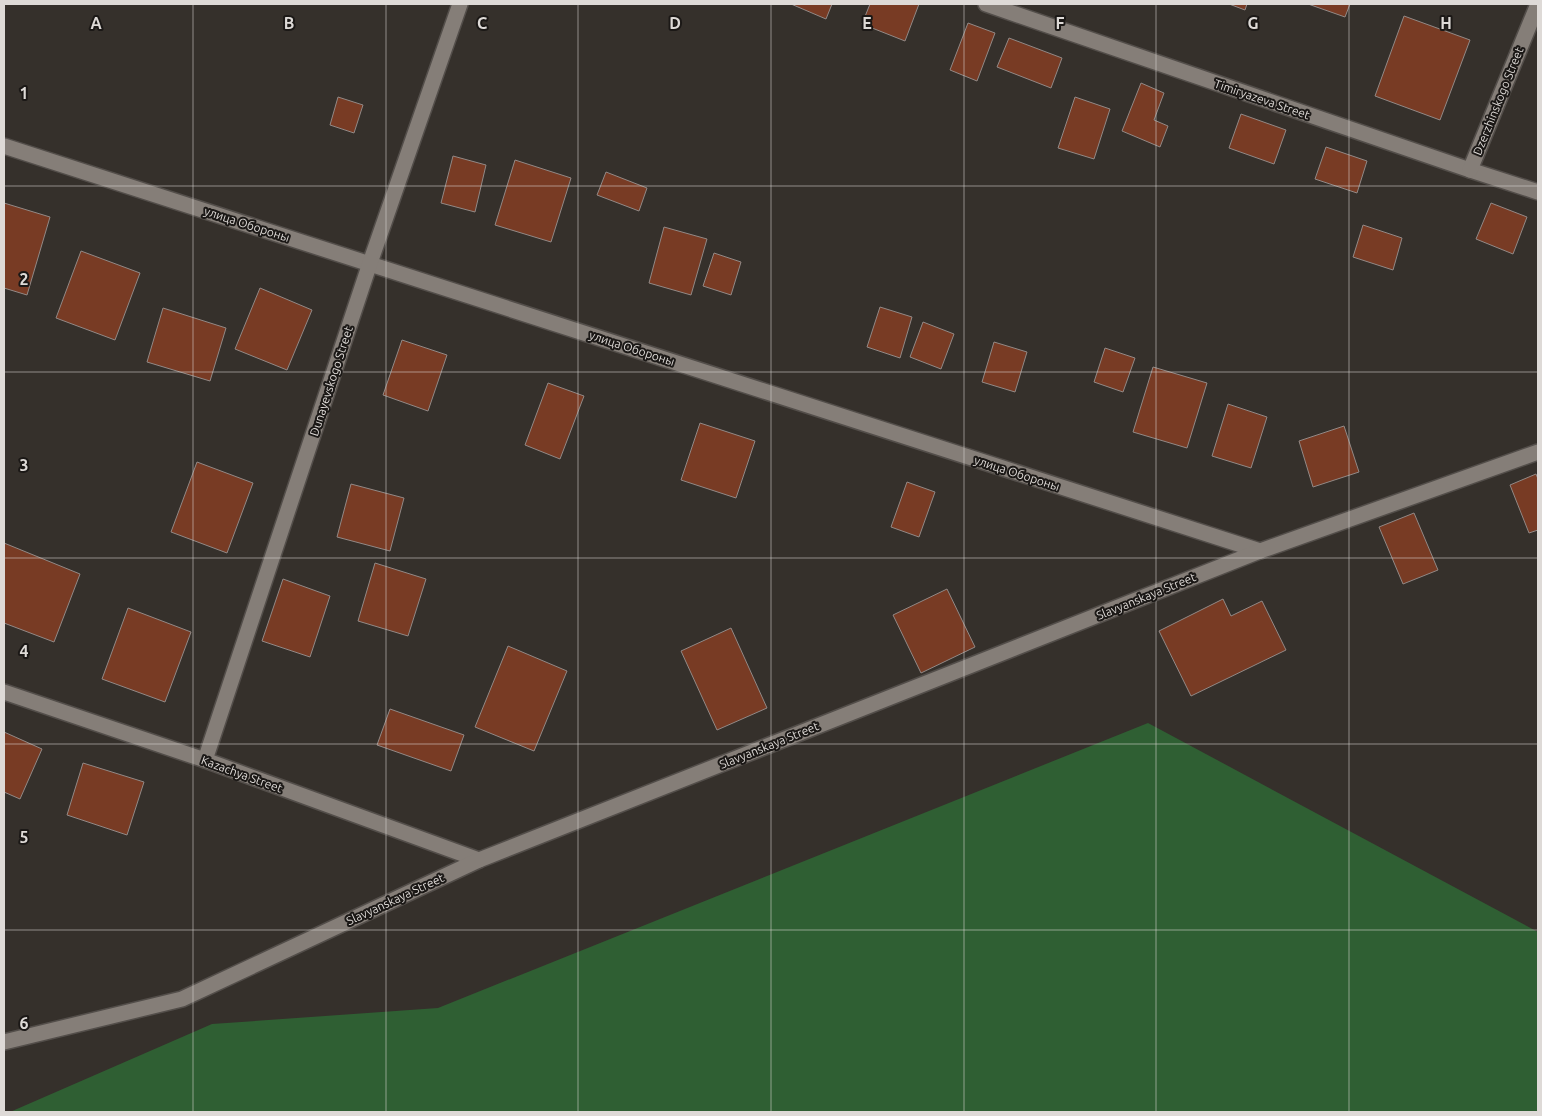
<svg xmlns="http://www.w3.org/2000/svg" width="1542" height="1116" viewBox="0 0 1542 1116" font-family="Ubuntu,sans-serif">
<rect width="100%" height="100%" fill="#35302b"/>
<!-- green -->
<polygon fill="#2f5f33" points="1148,723 1538,932 1538,1112 10,1112 212,1024 438,1008"/>
<!-- building -->
<g fill="#783b24" stroke="#928986">
<polygon points="791,4 832,4 826,19"/>
<polygon points="870,4 919,4 905,41 862,24"/>
<polygon points="1229,4 1247,4 1245,10"/>
<polygon points="1308,4 1350,4 1345,17"/>
<polygon points="1404,16 1470,40 1440,120 1375,96"/>
<polygon points="968,23 995,33 977,81 950,70"/>
<polygon points="1009,38 1062,58 1051,88 997,67"/>
<polygon points="1141,83 1164,93 1154,120 1168,126 1160,147 1122,131"/>
<polygon points="338,97 363,105 354,133 330,125"/>
<polygon points="1075,97 1110,109 1094,159 1058,148"/>
<polygon points="1241,114 1286,130 1274,164 1229,148"/>
<polygon points="1326,147 1367,161 1357,193 1315,179"/>
<polygon points="453,156 486,165 475,212 441,203"/>
<polygon points="515,160 571,178 551,242 495,225"/>
<polygon points="606,172 647,188 639,211 597,195"/>
<polygon points="4,203 50,217 27,295 4,288"/>
<polygon points="1491,203 1527,217 1513,254 1476,239"/>
<polygon points="1363,225 1402,238 1393,270 1353,257"/>
<polygon points="664,227 707,239 691,295 649,283"/>
<polygon points="81,251 140,273 115,340 56,318"/>
<polygon points="714,253 741,262 731,295 703,286"/>
<polygon points="260,288 312,310 287,370 235,349"/>
<polygon points="880,307 912,317 900,358 867,347"/>
<polygon points="163,308 226,328 210,381 147,362"/>
<polygon points="923,322 954,334 941,369 910,357"/>
<polygon points="402,340 447,355 428,411 383,395"/>
<polygon points="994,342 1027,352 1015,392 982,382"/>
<polygon points="1105,348 1135,358 1123,392 1094,382"/>
<polygon points="1153,367 1207,383 1187,448 1133,432"/>
<polygon points="548,383 584,396 560,459 525,445"/>
<polygon points="1228,404 1267,417 1251,468 1212,456"/>
<polygon points="700,423 755,441 736,498 681,480"/>
<polygon points="1344,426 1359,472 1313,487 1299,441"/>
<polygon points="197,462 253,483 227,553 171,532"/>
<polygon points="1536,474 1538,479 1538,530 1529,533 1510,485"/>
<polygon points="907,482 935,492 919,537 891,527"/>
<polygon points="351,484 404,498 390,551 337,537"/>
<polygon points="1414,513 1438,570 1403,584 1379,527"/>
<polygon points="4,543 80,574 54,642 4,623"/>
<polygon points="375,563 426,579 408,636 358,621"/>
<polygon points="283,579 330,596 310,657 262,641"/>
<polygon points="947,589 975,647 921,673 893,615"/>
<polygon points="1223,599 1231,616 1262,601 1286,650 1191,696 1159,631"/>
<polygon points="128,608 191,632 165,702 102,679"/>
<polygon points="731,628 767,708 717,730 681,651"/>
<polygon points="508,646 567,671 534,751 475,727"/>
<polygon points="390,709 464,735 451,771 377,745"/>
<polygon points="4,732 42,749 20,799 4,792"/>
<polygon points="83,763 144,782 127,835 67,815"/>
</g>
<g fill="none" stroke-linecap="round" stroke-linejoin="round">
<defs>
<g id="minor">
<polyline points="986,4 1470,170 1538,192"/>
<polyline points="4,146 1260,551"/>
<polyline points="1470,170 1538,4"/>
<polyline points="4,692 205,760 479,860"/>
<polyline points="205,760 370,263 460,4"/>
<polyline points="4,1042 182,999 479,860 1260,551 1538,452"/>
</g>
</defs>
<!-- minor casing -->
<use href="#minor" stroke="#534e4a" stroke-width="18"/>
<!-- minor -->
<use href="#minor" stroke="#857e78" stroke-width="15"/>
</g>
<!-- grid -->
<path fill="none" stroke="#dedad7" stroke-width="1" stroke-opacity="0.55" d="M193 4V1112M386 4V1112M578 4V1112M771 4V1112M964 4V1112M1156 4V1112M1349 4V1112M4 186H1538M4 372H1538M4 558H1538M4 744H1538M4 930H1538"/>
<g text-anchor="middle" dominant-baseline="central" stroke-width="4" stroke-linejoin="round" paint-order="stroke">
<!-- street labels -->
<g font-size="12" fill="#dedad7" stroke="#1b1816">
<text transform="translate(1262 99) rotate(19)">Timiryazeva Street</text>
<text transform="translate(1498 101) rotate(-68)">Dzerzhinskogo Street</text>
<text transform="translate(247 224) rotate(18)">улица Обороны</text>
<text transform="translate(632 348) rotate(18)">улица Обороны</text>
<text transform="translate(331 381) rotate(-72)">Dunayevskogo Street</text>
<text transform="translate(1017 473) rotate(18)">улица Обороны</text>
<text transform="translate(1146 596) rotate(-22)">Slavyanskaya Street</text>
<text transform="translate(769 745) rotate(-22)">Slavyanskaya Street</text>
<text transform="translate(242 774) rotate(20)">Kazachya Street</text>
<text transform="translate(395 899) rotate(-25)">Slavyanskaya Street</text>
</g>
</g>
<g font-size="16" text-anchor="middle" font-weight="bold" fill="#dedad7" stroke="#1b1816" stroke-width="4" stroke-linejoin="round" paint-order="stroke">
<text x="96" y="29">A</text>
<text x="289" y="29">B</text>
<text x="482" y="29">C</text>
<text x="675" y="29">D</text>
<text x="867" y="29">E</text>
<text x="1060" y="29">F</text>
<text x="1253" y="29">G</text>
<text x="1446" y="29">H</text>
<text x="24" y="99">1</text>
<text x="24" y="285">2</text>
<text x="24" y="471">3</text>
<text x="24" y="657">4</text>
<text x="24" y="843">5</text>
<text x="24" y="1029">6</text>
</g>
<!-- border -->
<rect width="1542" height="1116" fill="none" stroke="#dedad7" stroke-width="10"/>
</svg>
